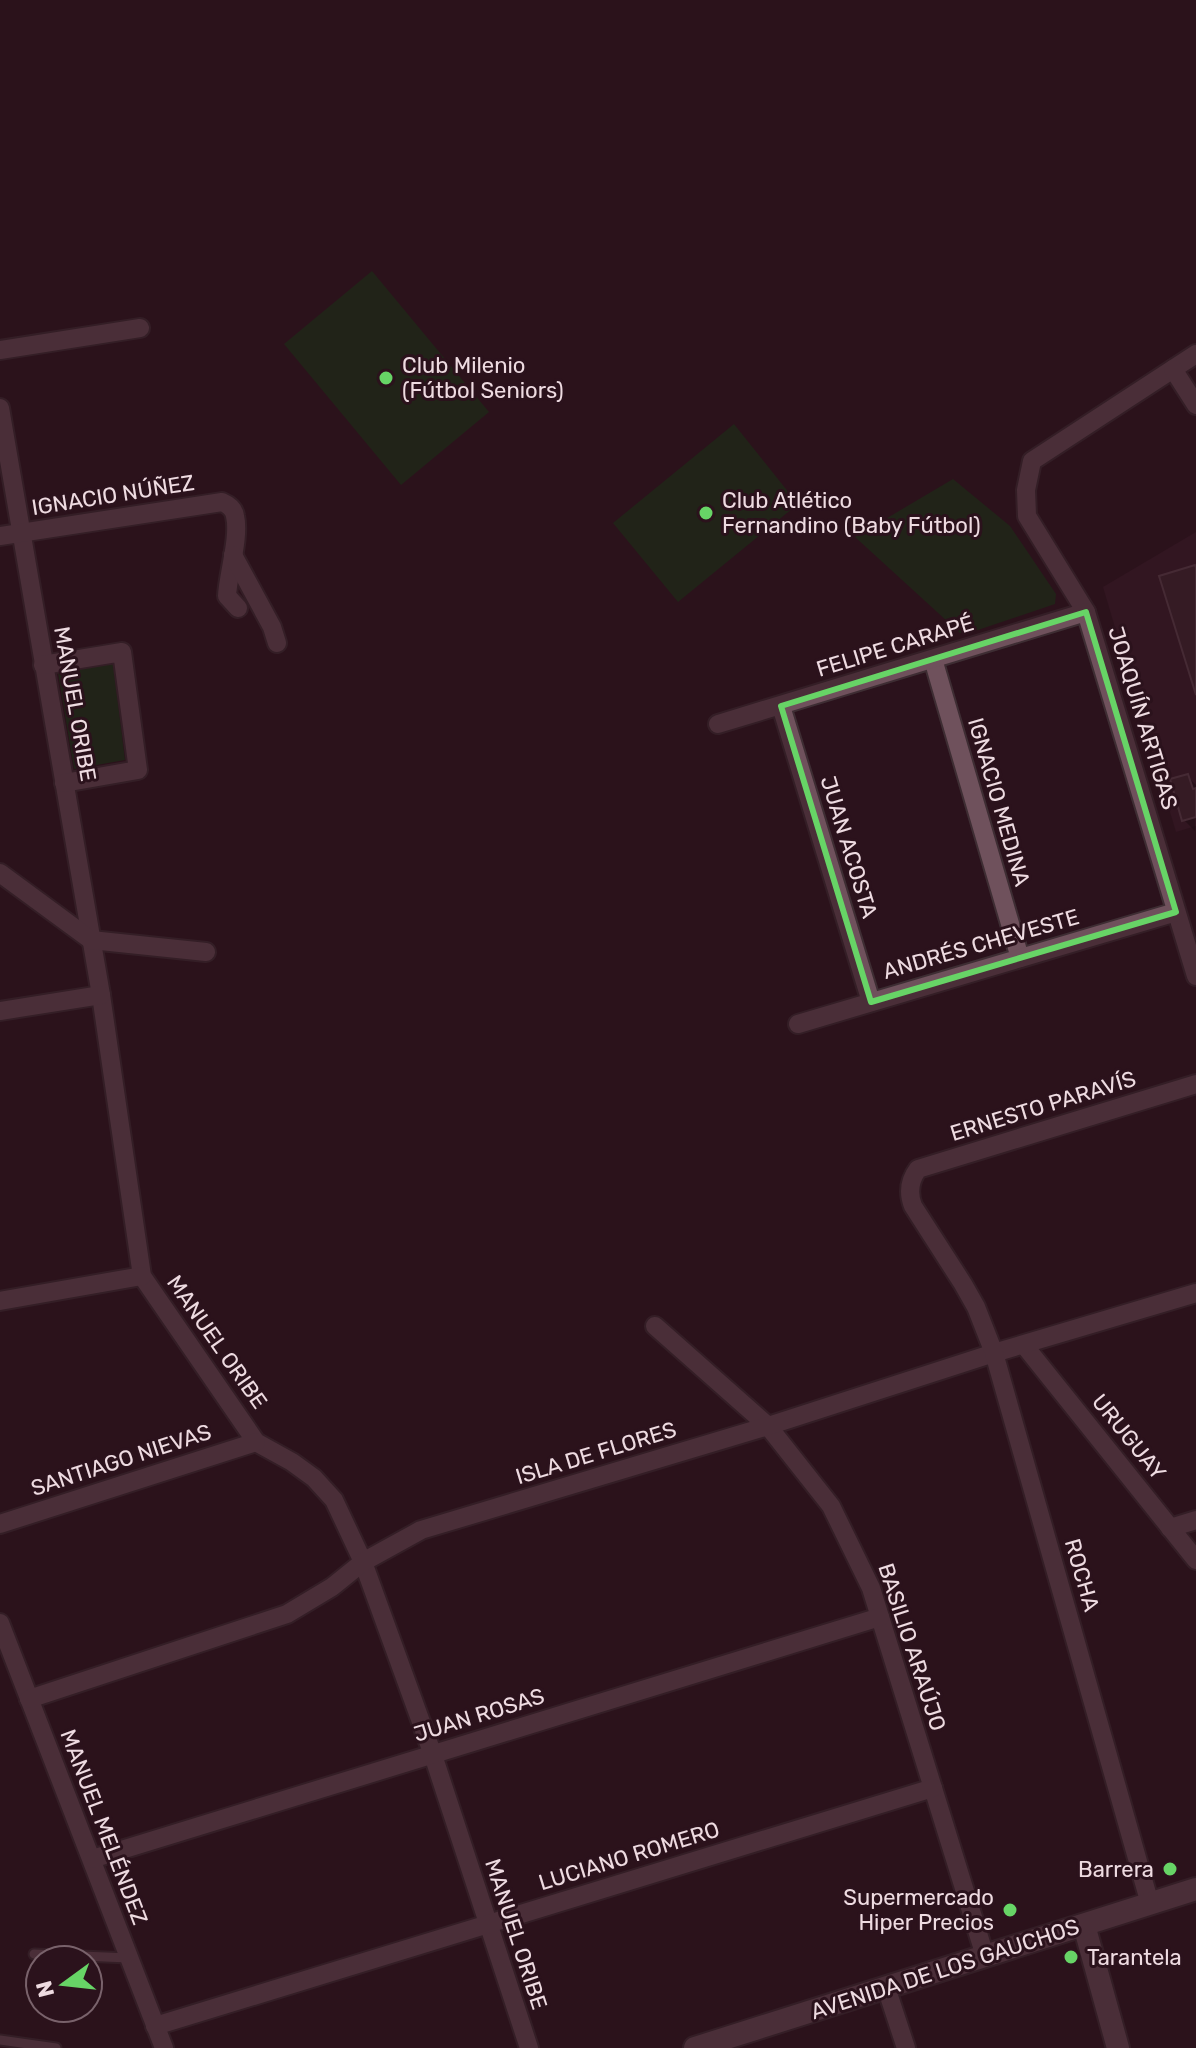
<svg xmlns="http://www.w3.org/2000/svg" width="1196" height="2048" viewBox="0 0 1196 2048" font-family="Rubik,sans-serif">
<rect width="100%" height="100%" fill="#2b121c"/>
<!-- built -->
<polygon fill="#3a1b28" points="1196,532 1196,826 1176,832 1103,587"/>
<!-- green -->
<g fill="#153815">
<polygon points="372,271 489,412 401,485 284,344"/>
<polygon points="734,424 798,504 678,602 613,523"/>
<polygon points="953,479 1010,526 1056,594 1055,604 969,633 960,633 855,537"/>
<polygon points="113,663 125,760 74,769 58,673"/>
</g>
<!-- shadow -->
<polygon fill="#0007" points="1187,776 1196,785 1195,831 1184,820"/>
<!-- building -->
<g fill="#412630" stroke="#654752" stroke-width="2">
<polygon points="1195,565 1196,568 1196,695 1159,576"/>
<polygon points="1188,774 1193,789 1196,788 1196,817 1182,821 1170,779"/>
</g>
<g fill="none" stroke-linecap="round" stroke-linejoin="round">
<defs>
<g id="service">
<polyline points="34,1954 129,1958"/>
<polyline points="0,2040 56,2048"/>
</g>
<g id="minor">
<polyline points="0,350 140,328"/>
<polyline points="1196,354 1032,461 1026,490 1027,516 1086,612 1196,976"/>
<polyline points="1173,369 1196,405"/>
<polyline points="0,408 101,995 142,1276 256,1442 292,1462 314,1478 334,1500 363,1562 433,1755 529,2048"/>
<path d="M0 536 222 502C229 505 234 509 235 516 240 537 228 574 227 596L238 608"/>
<polyline points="233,555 272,627 277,643"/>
<polyline points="933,659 1020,958"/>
<polyline points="43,665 122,652 138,770 64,783"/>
<polyline points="781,706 871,1002"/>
<polyline points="718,724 1086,612"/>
<polyline points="0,873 91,940 206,952"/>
<polyline points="0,1011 101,995"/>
<polyline points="798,1024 1176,912"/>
<polyline points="0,1301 142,1276"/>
<polyline points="655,1326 768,1426 831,1506 871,1588 985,1956"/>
<polyline points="1024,1345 1196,1560"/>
<polyline points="0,1524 256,1442"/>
<polyline points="1170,1528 1196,1520"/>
<polyline points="0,1623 164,2048"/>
<polyline points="29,1699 287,1614 332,1587 363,1562 421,1530 768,1426 994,1353 1196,1293"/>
<polyline points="92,1859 880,1617"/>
<path d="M1150 1904 994 1353 976 1307 963 1284 913 1206C908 1193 909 1181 918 1169L1196 1084"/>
<polyline points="886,1987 906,2048"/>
<polyline points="155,2026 933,1788"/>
</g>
<g id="tertiary">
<polyline points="1084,1925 1118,2048"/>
<polyline points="695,2048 1196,1889"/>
</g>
</defs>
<!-- service casing -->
<use href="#service" stroke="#3e2d33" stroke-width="13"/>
<!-- minor casing -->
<use href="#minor" stroke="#3e2d33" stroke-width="22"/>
<!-- tertiary casing -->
<use href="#tertiary" stroke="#3e2d33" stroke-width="26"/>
<!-- service -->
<use href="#service" stroke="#6f515c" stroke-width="9"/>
<!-- minor -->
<use href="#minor" stroke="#6f515c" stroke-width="18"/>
<!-- tertiary -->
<use href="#tertiary" stroke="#6f515c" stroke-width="22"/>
</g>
<!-- marked area -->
<path d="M0 0H1196V2048H0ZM1086 612 1176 912 871 1002 781 706Z" fill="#2b121c" fill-opacity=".55" fill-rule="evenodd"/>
<path fill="none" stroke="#67d466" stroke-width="6" stroke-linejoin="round" d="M1086 612 1176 912 871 1002 781 706Z"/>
<!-- markers -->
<g fill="#67d466" stroke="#2b121c" stroke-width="3">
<circle cx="386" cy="378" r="8"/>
<circle cx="706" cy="513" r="8"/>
<circle cx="1170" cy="1869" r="8"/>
<circle cx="1010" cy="1910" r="8"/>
<circle cx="1071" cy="1957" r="8"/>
</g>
<g text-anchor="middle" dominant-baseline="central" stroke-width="6" stroke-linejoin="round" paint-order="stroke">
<!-- poi labels -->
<g font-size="22" fill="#eedbe1" stroke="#2b121c" text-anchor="start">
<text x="402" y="365">Club Milenio<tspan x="402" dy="25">(Fútbol Seniors)</tspan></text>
<text x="722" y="500">Club Atlético<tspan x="722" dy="25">Fernandino (Baby Fútbol)</tspan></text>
<text x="1154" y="1869" text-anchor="end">Barrera</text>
<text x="994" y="1897" text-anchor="end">Supermercado<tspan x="994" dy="25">Hiper Precios</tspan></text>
<text x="1087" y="1957">Tarantela</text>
</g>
<!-- street labels -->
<g font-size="22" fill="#eedbe1" stroke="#2b121c">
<text transform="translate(113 495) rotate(-9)">IGNACIO NÚÑEZ</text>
<text transform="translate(895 646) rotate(-17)">FELIPE CARAPÉ</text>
<text transform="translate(75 704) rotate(80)">MANUEL ORIBE</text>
<text transform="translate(1143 718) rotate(73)">JOAQUÍN ARTIGAS</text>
<text transform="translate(999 802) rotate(74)">IGNACIO MEDINA</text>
<text transform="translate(849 847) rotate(73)">JUAN ACOSTA</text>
<text transform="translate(981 944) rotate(-16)">ANDRÉS CHEVESTE</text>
<text transform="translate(1043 1106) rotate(-17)">ERNESTO PARAVÍS</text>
<text transform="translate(217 1342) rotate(55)">MANUEL ORIBE</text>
<text transform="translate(1129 1437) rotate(51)">URUGUAY</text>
<text transform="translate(596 1453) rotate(-17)">ISLA DE FLORES</text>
<text transform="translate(121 1460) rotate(-18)">SANTIAGO NIEVAS</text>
<text transform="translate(1082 1575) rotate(74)">ROCHA</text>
<text transform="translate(912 1647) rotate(72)">BASILIO ARAÚJO</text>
<text transform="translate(479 1715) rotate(-17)">JUAN ROSAS</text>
<text transform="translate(104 1827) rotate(69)">MANUEL MELÉNDEZ</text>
<text transform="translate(629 1856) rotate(-17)">LUCIANO ROMERO</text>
<text transform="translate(516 1934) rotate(72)">MANUEL ORIBE</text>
<text transform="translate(945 1969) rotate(-18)">AVENIDA DE LOS GAUCHOS</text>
</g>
</g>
<!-- north arrow -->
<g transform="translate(64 1984) rotate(255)"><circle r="38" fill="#2b121c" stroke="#79626b" stroke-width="2"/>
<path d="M0-6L14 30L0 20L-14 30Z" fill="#67d466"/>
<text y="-12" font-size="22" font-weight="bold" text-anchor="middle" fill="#eedbe1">N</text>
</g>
</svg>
